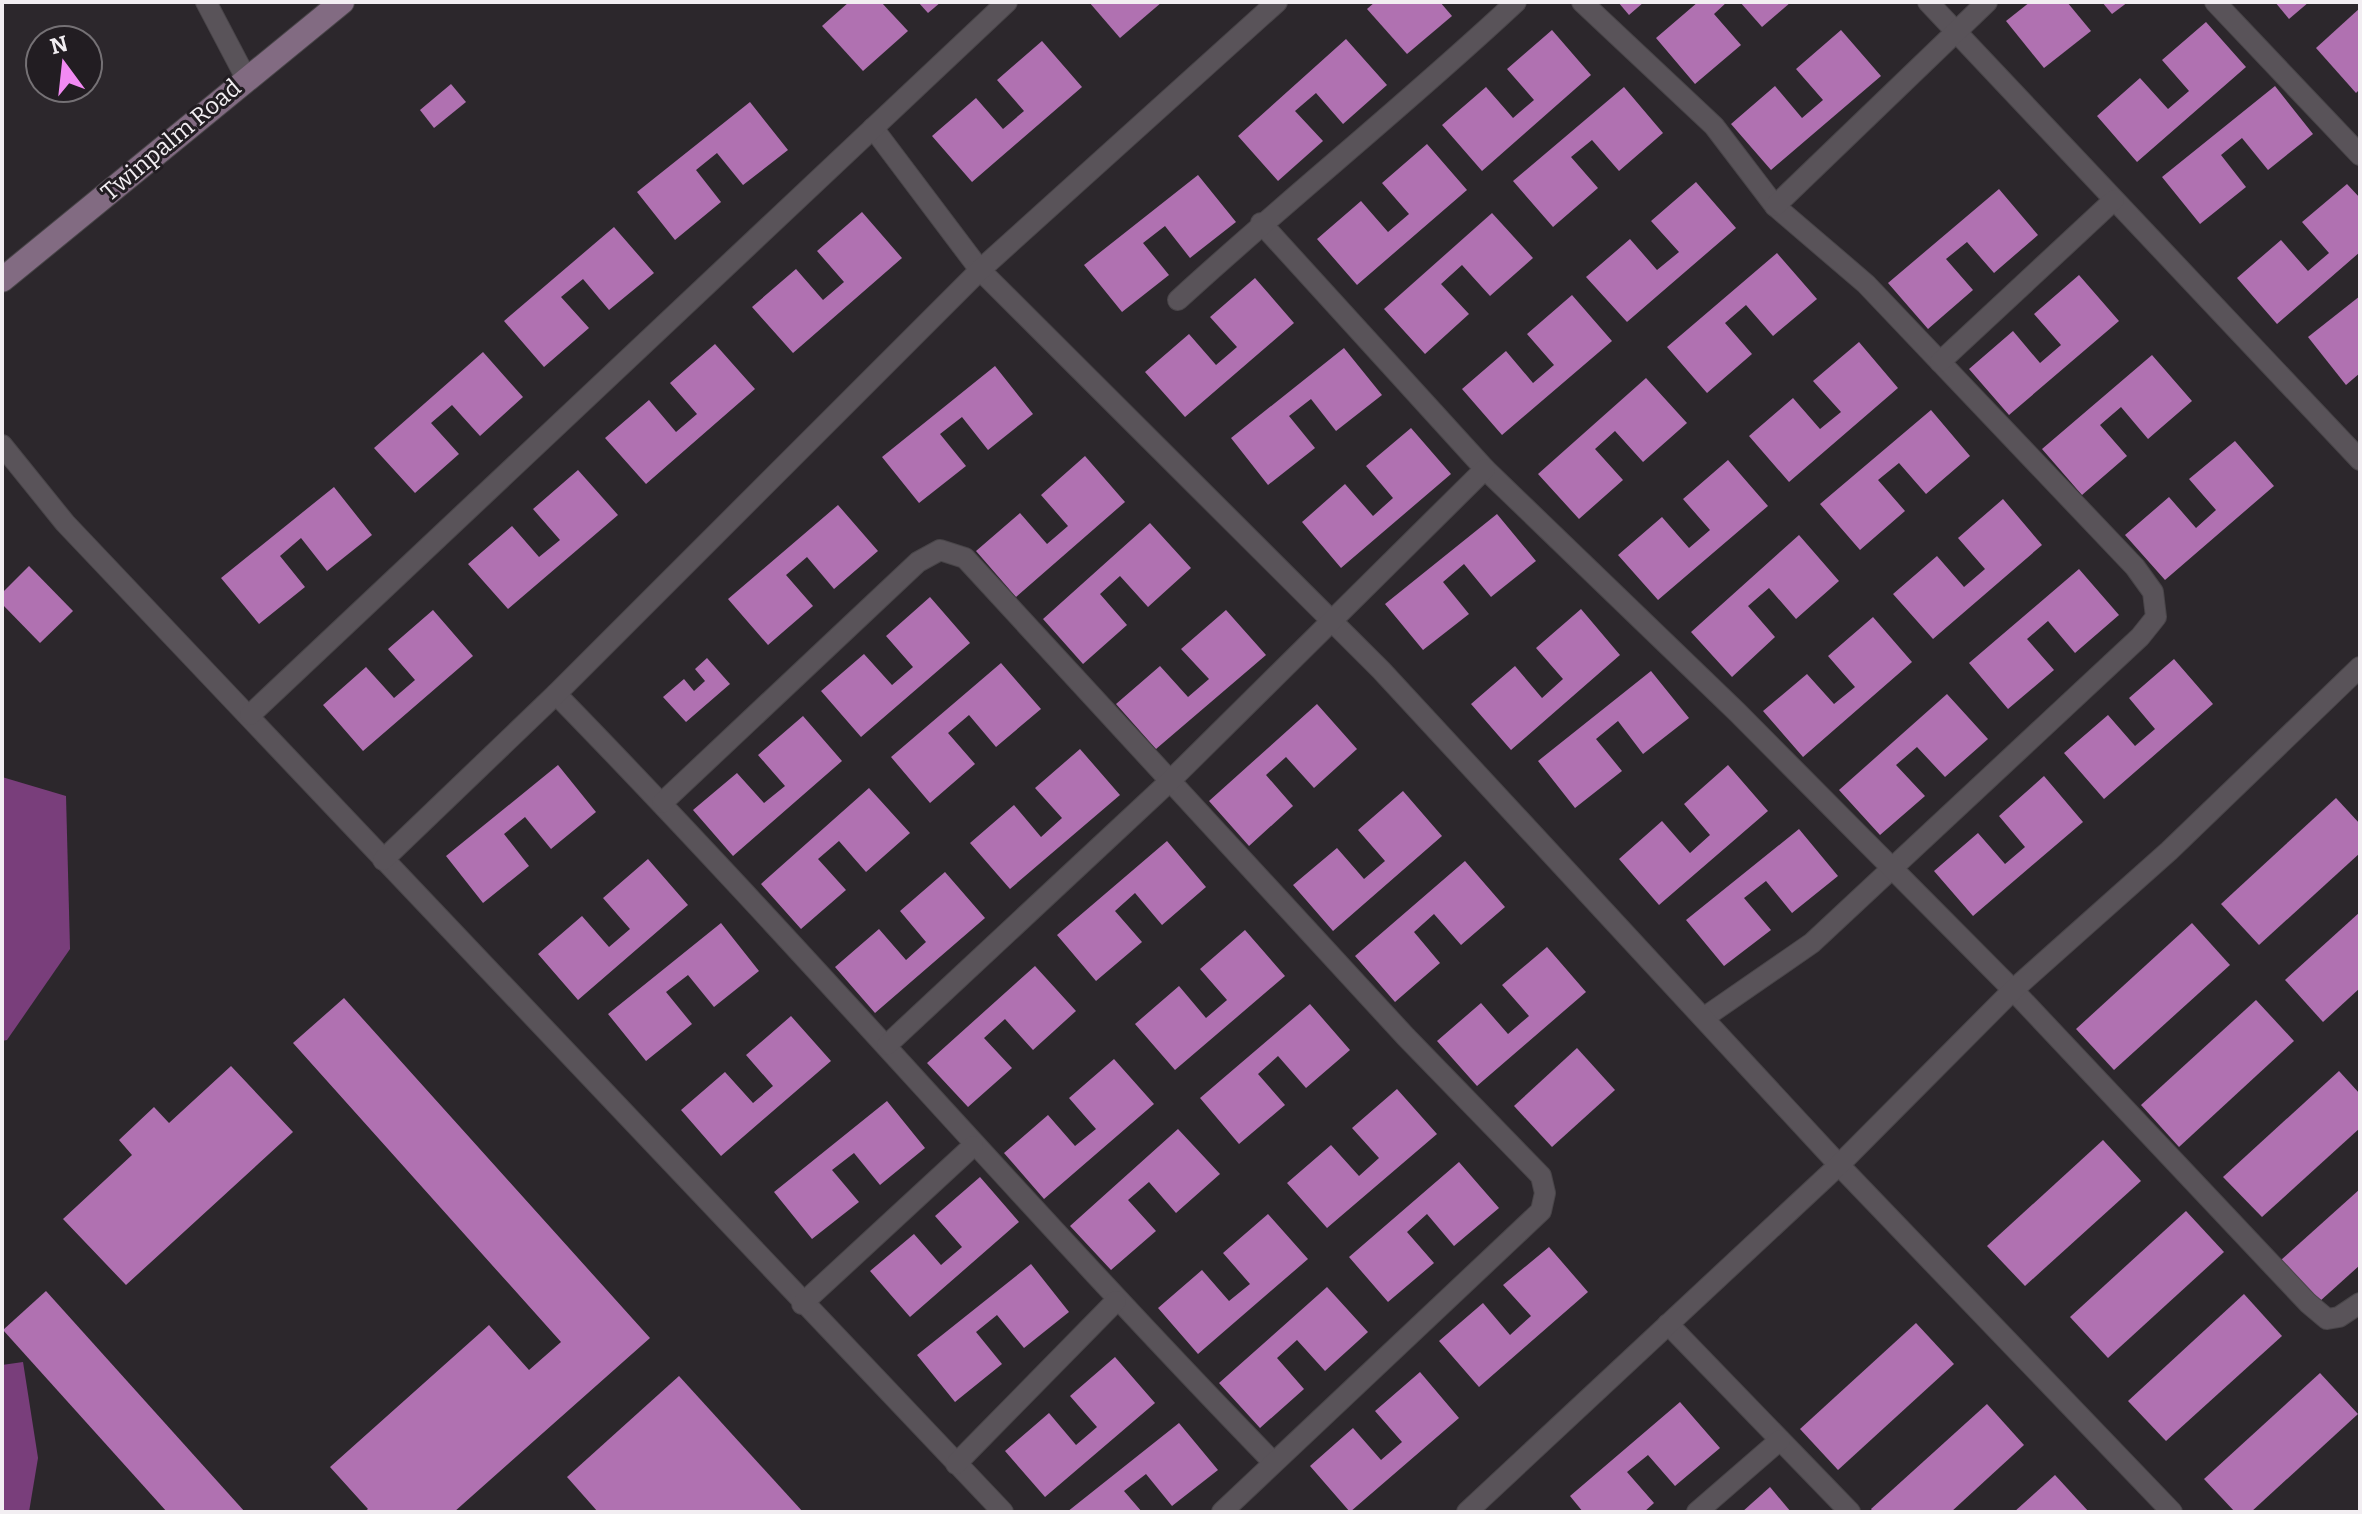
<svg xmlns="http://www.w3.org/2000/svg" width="2362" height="1514" viewBox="0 0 2362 1514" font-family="Bitter,serif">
<rect width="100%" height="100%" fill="#2c272c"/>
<!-- forest -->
<g fill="#793e7b">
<polygon points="2,777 66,796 70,949 7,1040 2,1041"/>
<polygon points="23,1362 38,1458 29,1512 2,1512 2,1365"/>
</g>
<!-- building -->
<g fill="#b071b1">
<polygon points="849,2 881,2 908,31 863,71 822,26"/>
<polygon points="918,2 941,2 928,13"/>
<polygon points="1089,2 1162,2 1120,38"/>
<polygon points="1375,2 1440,2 1452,16 1407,54 1367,9"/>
<polygon points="1618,2 1644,2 1629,15"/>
<polygon points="1698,2 1727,2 1714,14 1741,45 1695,84 1656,38"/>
<polygon points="1740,2 1791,2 1762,27"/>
<polygon points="2030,2 2067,2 2091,31 2044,68 2006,21"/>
<polygon points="2102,2 2128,2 2112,14"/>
<polygon points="2275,2 2309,2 2289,19"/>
<polygon points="2360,8 2360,89 2356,93 2316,48"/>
<polygon points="2206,22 2246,67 2137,162 2097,116 2140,78 2168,109 2189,91 2162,60"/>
<polygon points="1552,30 1591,75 1482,171 1442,125 1486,87 1513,118 1534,100 1507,69"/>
<polygon points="1841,30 1881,76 1771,170 1731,124 1775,86 1802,118 1823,100 1796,69"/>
<polygon points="1346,39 1387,85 1343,124 1316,93 1295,111 1323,141 1278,181 1238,136"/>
<polygon points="1042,41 1082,87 972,182 932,136 976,98 1003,129 1024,111 997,80"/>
<polygon points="451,84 466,102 434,128 420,110"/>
<polygon points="2275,86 2313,134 2268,170 2242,138 2221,155 2246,187 2200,224 2162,177"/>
<polygon points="1624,87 1663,133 1619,171 1592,140 1571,157 1598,188 1553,227 1513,181"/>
<polygon points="750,102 788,150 743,185 717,153 696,170 721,202 675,240 637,192"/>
<polygon points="1427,144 1467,190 1357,285 1317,239 1361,201 1388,232 1409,214 1382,183"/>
<polygon points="1198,175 1236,222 1190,258 1165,226 1143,243 1169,275 1122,312 1084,265"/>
<polygon points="1696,182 1736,228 1627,322 1586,277 1630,239 1657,270 1679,252 1651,221"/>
<polygon points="2347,184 2360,198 2360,252 2277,324 2237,278 2281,240 2308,271 2329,253 2302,222"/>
<polygon points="1999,189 2038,235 1994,273 1967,242 1946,259 1973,290 1928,329 1888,283"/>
<polygon points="862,212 902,258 793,353 752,307 796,269 823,300 844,282 817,251"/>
<polygon points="1492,213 1533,258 1490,296 1462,265 1441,284 1469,314 1425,354 1384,309"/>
<polygon points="614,227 654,273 609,310 583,279 561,297 589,328 544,367 504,321"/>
<polygon points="1777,253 1817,299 1773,336 1746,305 1725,323 1752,354 1707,393 1667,347"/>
<polygon points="2079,275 2119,321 2009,415 1969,369 2013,331 2040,363 2061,345 2034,314"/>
<polygon points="1255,278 1294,323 1185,417 1145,372 1189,334 1216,365 1237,347 1210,317"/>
<polygon points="1572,295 1612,341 1502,435 1462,389 1506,351 1533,383 1554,365 1527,334"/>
<polygon points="2360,296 2360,373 2346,385 2308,337"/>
<polygon points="1859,342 1898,388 1789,482 1749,436 1793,398 1820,429 1841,412 1813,381"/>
<polygon points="715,344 755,389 646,484 605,438 649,400 676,432 697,414 670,383"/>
<polygon points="1344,348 1382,395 1336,431 1311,399 1289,416 1315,448 1268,485 1231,438"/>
<polygon points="483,352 523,397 480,436 452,405 431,423 459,454 415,493 374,448"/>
<polygon points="2152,355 2192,401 2148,439 2121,407 2100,425 2127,456 2082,495 2042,449"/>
<polygon points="995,366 1033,414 988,450 962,417 940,434 966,466 919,503 882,457"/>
<polygon points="1646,378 1687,423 1643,462 1615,431 1595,449 1623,480 1579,519 1538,474"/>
<polygon points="1931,410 1970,456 1926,494 1899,463 1878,480 1905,511 1860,550 1820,504"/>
<polygon points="1411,428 1451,474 1341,568 1302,522 1345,484 1373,516 1393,498 1366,466"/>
<polygon points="2235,441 2274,486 2165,580 2125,535 2169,497 2196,528 2216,510 2189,479"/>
<polygon points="1085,456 1125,502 1016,597 976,551 1020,513 1047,544 1068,526 1041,495"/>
<polygon points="1728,460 1768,506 1658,600 1618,555 1662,517 1689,548 1710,530 1683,499"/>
<polygon points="578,470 618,515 508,609 468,564 512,526 539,557 560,540 533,509"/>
<polygon points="334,487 372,535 327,571 301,538 280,556 305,587 259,624 221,578"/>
<polygon points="2003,499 2042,545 1933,639 1893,594 1937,556 1964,587 1985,569 1958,538"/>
<polygon points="838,505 878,551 834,589 807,557 786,575 813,606 768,645 728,599"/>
<polygon points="1497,514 1536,561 1491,597 1464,564 1443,582 1469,614 1423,650 1385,604"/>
<polygon points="1150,523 1191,568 1148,607 1120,576 1100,594 1127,625 1083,664 1043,619"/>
<polygon points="1799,535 1839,581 1796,619 1769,588 1748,606 1775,637 1732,677 1691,632"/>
<polygon points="29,566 73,611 40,643 2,604 2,593"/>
<polygon points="2079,569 2119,615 2075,653 2048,621 2027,639 2054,670 2008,709 1969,663"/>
<polygon points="930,597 970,643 861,737 821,691 864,654 892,685 913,667 886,636"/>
<polygon points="1581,609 1620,655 1511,750 1471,704 1515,666 1542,698 1563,679 1536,648"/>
<polygon points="433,610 473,656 363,751 323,705 366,667 394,698 415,680 388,649"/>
<polygon points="1226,610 1266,655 1156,749 1116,704 1160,666 1188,697 1209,679 1181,649"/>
<polygon points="1873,617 1912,662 1803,757 1763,711 1807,674 1834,704 1855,687 1828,656"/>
<polygon points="707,658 730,684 686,722 663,697 684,679 694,691 705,681 695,669"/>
<polygon points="2174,659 2213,704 2104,799 2064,753 2108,715 2135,746 2155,729 2129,698"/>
<polygon points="1001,663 1041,709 996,747 969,715 948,733 975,764 930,803 891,757"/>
<polygon points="1651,671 1689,718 1643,754 1618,721 1596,739 1622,771 1575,808 1538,761"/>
<polygon points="1947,694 1988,739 1945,777 1917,747 1896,765 1925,796 1880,835 1839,790"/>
<polygon points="1317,704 1357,749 1314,788 1286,757 1266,775 1293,806 1249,846 1209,801"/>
<polygon points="803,716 842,761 733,856 693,810 737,773 764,803 785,786 758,755"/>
<polygon points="1080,749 1120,795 1010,889 970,843 1014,805 1041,837 1062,818 1035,788"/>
<polygon points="558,765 596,812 551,849 525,817 504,834 529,866 483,903 446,856"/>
<polygon points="1728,765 1768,811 1659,905 1619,859 1662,821 1690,853 1710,835 1684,804"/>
<polygon points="2044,776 2083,822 1973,916 1934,871 1978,833 2005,864 2025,847 1999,816"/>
<polygon points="869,788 910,833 866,872 839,841 818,859 846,890 801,929 761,884"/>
<polygon points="1403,791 1442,836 1333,931 1293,885 1337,848 1364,879 1385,861 1358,830"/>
<polygon points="2336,798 2360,824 2360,853 2259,945 2221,904"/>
<polygon points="1799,829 1838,876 1792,913 1766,881 1744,898 1771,930 1724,966 1686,920"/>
<polygon points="1167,841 1206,887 1162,925 1135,893 1115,911 1142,942 1096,981 1057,935"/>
<polygon points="648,859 688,905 578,1000 538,954 582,916 609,947 630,929 603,898"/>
<polygon points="1465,861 1505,907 1461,945 1434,914 1414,932 1440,963 1395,1002 1355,956"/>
<polygon points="945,872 985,918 875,1013 835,967 879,929 906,960 926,942 900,911"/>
<polygon points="2360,912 2360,988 2323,1022 2285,980"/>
<polygon points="721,923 759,971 714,1007 688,975 666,992 692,1024 646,1061 608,1014"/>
<polygon points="2192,923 2230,965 2114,1070 2076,1029"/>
<polygon points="1245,930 1285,976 1175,1070 1135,1024 1179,986 1206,1018 1227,1000 1200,969"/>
<polygon points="1547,947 1586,992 1477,1086 1437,1041 1481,1003 1508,1034 1529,1016 1502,985"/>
<polygon points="1035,966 1076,1011 1033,1050 1005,1019 984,1038 1012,1068 968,1107 927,1063"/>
<polygon points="344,998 650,1338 454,1512 364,1512 368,1509 330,1467 489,1325 529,1370 561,1342 293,1043"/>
<polygon points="2256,1000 2294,1041 2179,1147 2141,1105"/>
<polygon points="1310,1004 1350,1050 1306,1088 1278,1056 1258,1074 1285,1105 1239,1144 1200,1098"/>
<polygon points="791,1016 831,1061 721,1156 681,1110 725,1072 753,1103 773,1086 746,1055"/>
<polygon points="1577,1048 1615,1090 1552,1147 1514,1106"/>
<polygon points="1114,1059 1154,1104 1044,1199 1004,1153 1048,1115 1075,1146 1096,1129 1069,1098"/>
<polygon points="231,1066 293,1132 126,1285 63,1219 132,1155 119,1140 154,1107 169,1123"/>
<polygon points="2339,1071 2360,1094 2360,1128 2262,1217 2223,1177"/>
<polygon points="1397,1089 1437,1134 1327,1228 1287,1183 1331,1145 1359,1176 1379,1158 1352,1128"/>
<polygon points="887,1101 925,1148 880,1185 854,1153 832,1170 859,1202 812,1239 774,1192"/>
<polygon points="1178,1129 1220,1174 1176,1213 1149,1182 1128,1200 1156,1231 1111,1270 1070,1226"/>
<polygon points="2103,1140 2141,1181 2025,1286 1987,1246"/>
<polygon points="1459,1162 1499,1208 1454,1246 1427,1214 1407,1232 1434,1263 1388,1302 1349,1257"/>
<polygon points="980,1177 1019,1222 910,1317 870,1271 914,1234 941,1265 962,1247 935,1216"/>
<polygon points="2360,1189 2360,1265 2319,1302 2281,1260"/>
<polygon points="2186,1211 2224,1252 2108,1358 2070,1317"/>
<polygon points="1268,1214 1308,1259 1198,1354 1158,1308 1202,1270 1229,1301 1250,1284 1223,1253"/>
<polygon points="1549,1247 1588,1292 1479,1387 1439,1341 1483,1303 1510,1335 1531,1316 1503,1285"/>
<polygon points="1031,1264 1069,1312 1024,1348 997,1315 976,1332 1002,1364 955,1402 917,1355"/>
<polygon points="1327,1287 1368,1332 1325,1371 1297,1340 1277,1358 1304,1389 1260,1428 1219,1383"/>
<polygon points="46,1291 245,1512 167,1512 3,1330"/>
<polygon points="2244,1294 2282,1336 2166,1441 2128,1401"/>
<polygon points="1916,1323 1954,1364 1838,1470 1800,1429"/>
<polygon points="1115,1357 1155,1403 1045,1497 1005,1451 1049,1413 1076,1445 1097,1427 1070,1396"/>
<polygon points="1420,1372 1459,1418 1350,1512 1310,1466 1353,1428 1381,1460 1402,1442 1375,1411"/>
<polygon points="2320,1373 2358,1414 2251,1512 2235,1512 2204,1479"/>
<polygon points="679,1376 803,1512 598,1512 567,1477"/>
<polygon points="1680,1402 1720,1448 1675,1486 1648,1455 1627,1472 1654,1503 1644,1512 1583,1512 1570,1496"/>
<polygon points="1987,1404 2024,1445 1951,1512 1873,1512 1871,1509"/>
<polygon points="1179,1423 1218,1470 1172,1506 1146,1474 1124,1491 1142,1512 1067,1512"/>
<polygon points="2055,1475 2089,1512 2014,1512"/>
<polygon points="1770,1487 1791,1512 1742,1512"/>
</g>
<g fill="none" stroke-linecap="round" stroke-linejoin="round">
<defs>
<g id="lane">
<polyline points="206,2 246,78"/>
<polyline points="1582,2 1714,126 1775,206 1866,284 2135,567 2153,592 2156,617 2140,637 1812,943 1705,1017"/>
<polyline points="1928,2 2360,460"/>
<polyline points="2215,2 2360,155"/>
<polyline points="873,128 980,270 1381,670 1839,1165 2172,1512"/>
<polyline points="1775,206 1987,2"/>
<polyline points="1261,223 1485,469 1737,712 2013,990 2308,1303 2327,1319 2339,1317 2360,1303"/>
<path d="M1178 300C1288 199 1406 105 1516 2"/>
<polyline points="1940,362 2114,200"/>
<polyline points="2,445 65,523 1003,1512"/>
<path d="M556 694C801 945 1028 1210 1272 1461"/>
<polyline points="250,715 1007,2"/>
<polyline points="662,803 918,562 940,550 965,558 1406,1037 1541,1176 1545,1193 1541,1211 1222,1512"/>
<polyline points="383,860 556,694 980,270 1277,2"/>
<polyline points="887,1045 1170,781 1485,469"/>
<polyline points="802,1304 973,1146"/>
<polyline points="1668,1324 1850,1512"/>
<polyline points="956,1464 1116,1301"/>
<polyline points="1467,1512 1839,1165 2013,990 2169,851 2360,667"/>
<polyline points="1697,1512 1780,1440"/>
</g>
<polyline id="secondary" points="2,280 342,2"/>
</defs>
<!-- lane casing -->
<use href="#lane" stroke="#494549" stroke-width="22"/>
<!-- secondary casing -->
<use href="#secondary" stroke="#494549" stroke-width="26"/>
<!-- lane -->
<use href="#lane" stroke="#595359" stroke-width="20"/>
<!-- secondary -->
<use href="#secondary" stroke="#826b82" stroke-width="24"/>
</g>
<g text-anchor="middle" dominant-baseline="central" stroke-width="6" stroke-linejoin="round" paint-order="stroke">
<!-- street labels -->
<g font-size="24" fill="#f2eef2" stroke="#221d22">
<text transform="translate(171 140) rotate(-40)">Twinpalm Road</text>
</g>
</g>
<!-- border -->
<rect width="2362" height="1514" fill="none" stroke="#f2eef2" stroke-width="8"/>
<!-- north arrow -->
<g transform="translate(64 64) rotate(345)"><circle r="38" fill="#221d22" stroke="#757175" stroke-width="2"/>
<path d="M0-6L14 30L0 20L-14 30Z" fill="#f28af3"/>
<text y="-12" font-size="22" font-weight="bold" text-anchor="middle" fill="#f2eef2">N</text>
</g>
</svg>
